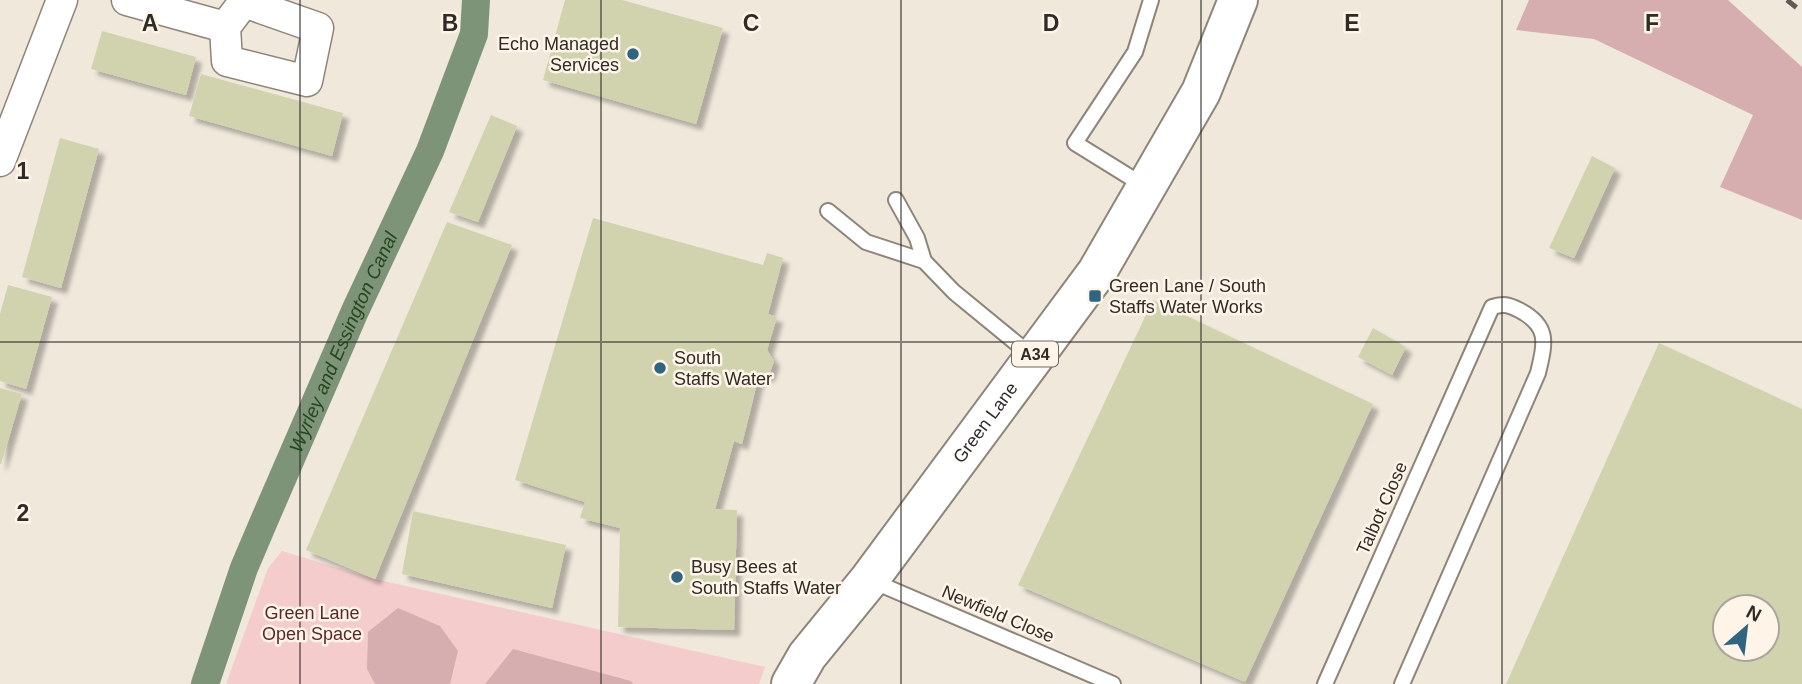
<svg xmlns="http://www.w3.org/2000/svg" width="1802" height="684" viewBox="0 0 1802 684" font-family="Arial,sans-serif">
<defs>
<filter id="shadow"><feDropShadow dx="6" dy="6" stdDeviation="2" flood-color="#0004"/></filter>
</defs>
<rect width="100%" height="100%" fill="#f0e8db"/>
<!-- green -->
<polygon fill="#f5cccc" points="282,551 375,579 765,667 759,684 226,684 268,568"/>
<!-- forest -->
<g fill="#d7aeaf">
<polygon points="1529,0 1728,0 1802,67 1802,220 1720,187 1753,115 1594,39 1516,30"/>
<polygon points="398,608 440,626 458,651 450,684 375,684 367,669 368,632"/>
<polygon points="513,649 631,681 633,684 485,684"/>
</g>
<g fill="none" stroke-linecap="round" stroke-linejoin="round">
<!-- canal -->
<path stroke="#7d9479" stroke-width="28" id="s1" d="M205 684 244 568 264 521 355 311 430 151 474 34 476 0"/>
</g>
<!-- building -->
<g fill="#d1d3af" fill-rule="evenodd" filter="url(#shadow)">
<polygon points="565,0 622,0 723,28 696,124 543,80"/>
<polygon points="102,31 196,57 186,95 91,69"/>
<polygon points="201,74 343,113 332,156 189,116"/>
<polygon points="491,115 517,126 478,222 449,212"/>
<polygon points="60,138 99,149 61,288 22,277"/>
<polygon points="1592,156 1615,168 1574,258 1549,248"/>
<polygon points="593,218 763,265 767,253 783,258 768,314 777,317 767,350 774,361 769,375 758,379 742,444 734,441 715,509 737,510 734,630 618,627 620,528 580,518 585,502 515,480"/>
<polygon points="447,222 512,245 375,579 306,550"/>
<polygon points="8,285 52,297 26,389 0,381 0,314"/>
<polygon points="1153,300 1373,404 1245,682 1018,585"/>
<polygon points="1373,328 1406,347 1392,375 1358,357"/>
<path d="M1659 343 1802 409V684H1506ZM1725 607H1767V649H1725Z"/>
<polygon points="0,388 22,394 1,464 0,464"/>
<polygon points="413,511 566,545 552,608 402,574"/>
</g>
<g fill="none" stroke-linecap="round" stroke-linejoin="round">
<defs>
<g id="lane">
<polyline points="1146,187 1075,143 1135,52 1151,0"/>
<polyline points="896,200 917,238 924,261"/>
<polyline points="828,211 866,242 924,261 954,292 1032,356"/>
<polyline points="870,580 1113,684"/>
<path d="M1325 684 1492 307C1503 303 1509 305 1519 310 1550 326 1545 343 1538 373L1402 684"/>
</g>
<g id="street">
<polyline points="127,0 225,27"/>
<polygon points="244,2 318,28 307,81 227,61 225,27"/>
<polyline points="0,161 62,0"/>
</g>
<g id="highway">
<path id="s2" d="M791 684 807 656 869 580 1097 272 1201 92 1238 0"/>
</g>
</defs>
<!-- lane casing -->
<use href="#lane" stroke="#8d857a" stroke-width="18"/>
<!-- street casing -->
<use href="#street" stroke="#8d857a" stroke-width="33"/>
<!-- highway casing -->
<use href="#highway" stroke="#8d857a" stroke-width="42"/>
<!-- lane -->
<use href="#lane" stroke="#fff" stroke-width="14"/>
<!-- street -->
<use href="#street" stroke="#fff" stroke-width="30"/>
<!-- highway -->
<use href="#highway" stroke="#fff" stroke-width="38"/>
<!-- rail -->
<polyline stroke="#5f5a54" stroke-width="5" stroke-dasharray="12 12" stroke-linecap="butt" points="1787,0 1802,12"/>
</g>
<!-- grid -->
<path fill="none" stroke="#2f2b27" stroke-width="2" stroke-opacity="0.55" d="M300 0V684M601 0V684M901 0V684M1201 0V684M1502 0V684M0 342H1802"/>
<!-- markers -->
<g fill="#2f6580" stroke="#fef5e8" stroke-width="2.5">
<circle cx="633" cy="54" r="7"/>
<rect x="1088" y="289" width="14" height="14" rx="3.5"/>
<circle cx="660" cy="368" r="7"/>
<circle cx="677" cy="577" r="7"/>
</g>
<g text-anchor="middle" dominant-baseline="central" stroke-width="5" stroke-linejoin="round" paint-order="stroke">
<!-- shield labels -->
<rect fill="#fef5e8" stroke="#6d6861" stroke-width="2" x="1012" y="341.5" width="46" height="25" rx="5"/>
<g font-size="16" font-weight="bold" fill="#2f2b27">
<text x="1035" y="354">A34</text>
</g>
<!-- poi labels -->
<g font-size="18" fill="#2f2b27" stroke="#fef5e8" text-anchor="start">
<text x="619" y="44" text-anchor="end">Echo Managed<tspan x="619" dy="21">Services</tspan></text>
<text x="1109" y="286">Green Lane / South<tspan x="1109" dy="21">Staffs Water Works</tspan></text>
<text x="674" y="358">South<tspan x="674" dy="21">Staffs Water</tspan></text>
<text x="691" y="567">Busy Bees at<tspan x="691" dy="21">South Staffs Water</tspan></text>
</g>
<!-- street labels -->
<g font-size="18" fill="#2f2b27" stroke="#fef5e8">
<text stroke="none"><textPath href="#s2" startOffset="326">Green Lane</textPath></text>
<text transform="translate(1382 508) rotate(-66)">Talbot Close</text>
<text transform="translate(998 614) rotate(23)">Newfield Close</text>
</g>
<!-- park labels -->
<g font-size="18" fill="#5c272b" stroke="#fef5e8">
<text x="312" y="613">Green Lane<tspan x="312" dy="21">Open Space</tspan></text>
</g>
<!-- water labels -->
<g font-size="19" font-style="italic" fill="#25471e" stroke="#fef5e8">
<text stroke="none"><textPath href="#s1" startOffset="369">Wyrley and Essington Canal</textPath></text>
</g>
</g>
<g font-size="23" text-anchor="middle" font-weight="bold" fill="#2f2b27" stroke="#fef5e8" stroke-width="5" stroke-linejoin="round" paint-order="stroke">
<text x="150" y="31">A</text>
<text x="450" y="31">B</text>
<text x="751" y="31">C</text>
<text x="1051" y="31">D</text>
<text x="1352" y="31">E</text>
<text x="1652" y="31">F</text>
<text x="23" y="179">1</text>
<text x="23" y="521">2</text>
</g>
<!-- north arrow -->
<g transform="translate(1746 628) rotate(28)"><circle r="33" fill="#fef5e8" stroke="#aba49b" stroke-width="2"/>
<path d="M0-5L12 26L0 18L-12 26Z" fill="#2f6580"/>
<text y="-10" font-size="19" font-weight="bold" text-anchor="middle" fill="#2f2b27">N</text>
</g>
</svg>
